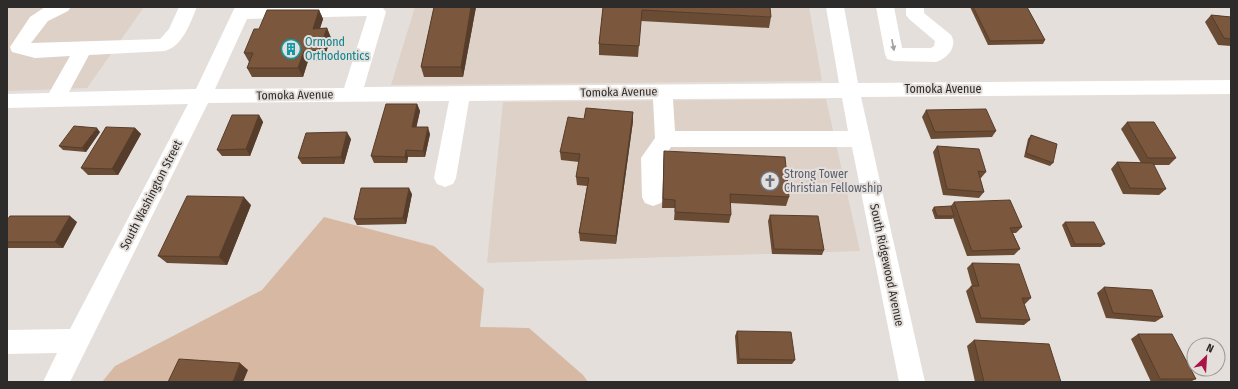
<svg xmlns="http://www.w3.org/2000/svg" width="1238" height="389" viewBox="0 0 1238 389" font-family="'Fira Sans Condensed',sans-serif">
<rect width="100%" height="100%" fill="#e5dfdb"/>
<!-- built -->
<g fill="#ddd1c8">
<polygon points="7,7 144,7 87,88 7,91"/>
<polygon points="415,7 809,7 822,81 391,85"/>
<polygon points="826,99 860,251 487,263 503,102"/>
</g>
<!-- green -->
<polygon fill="#d7b9a3" points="324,217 434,246 484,289 480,327 529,328 583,375 588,382 102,382 115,366 262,290"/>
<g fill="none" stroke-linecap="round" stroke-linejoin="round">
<!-- minor -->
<g fill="#fff" fill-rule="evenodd">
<path d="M45 7H71L68 11 48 21 31 43 160 39 169 29 179 7H197C190 23 183 46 165 51L89 55 69 92 196 89 235 7 383 8 386 12 364 87 839 83 826 7H844L858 83 1231 80V94L861 97 925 382H899L852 147H671L663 159 664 197 661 203 653 206 645 203 642 197 641 158 655 138 653 99 469 101 456 178 453 184 445 187 437 184 434 178 449 101 208 103 70 382H43L57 353 7 354V330L70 329 188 104 7 108V94L49 93 70 56 35 58 12 52 10 47 30 17ZM367 16 344 88 215 89 247 19ZM842 98 848 131H675L673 99Z"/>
<path d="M876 7H894L902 48H931L934 46 935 41 909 19 906 15V7H924V13L951 35C958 46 948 58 936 62L894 61 887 59 885 54Z"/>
</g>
</g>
<!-- wall -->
<g fill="#6a4b34">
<polygon points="434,7 476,7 463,77 424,77 421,67"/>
<polygon points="603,7 771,17 769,28 641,21 638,57 599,55 599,44"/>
<polygon points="970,7 1027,7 1045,40 1043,44 988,45"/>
<polygon points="319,10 323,19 320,28 327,28 331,38 323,61 308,61 303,77 252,77 247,68 249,62 244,53 259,29"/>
<polygon points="1211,15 1231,17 1231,46 1218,45 1205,22"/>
<polygon points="417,104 420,111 416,127 430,134 425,157 408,157 407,163 374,163 371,156"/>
<polygon points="926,110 996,131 992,137 931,139 922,117"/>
<polygon points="633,112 633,121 616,244 580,241 579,233 587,186 577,185 576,177 579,162 561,160 560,152 584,119"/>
<polygon points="259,115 263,122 250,156 222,156 217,150"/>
<polygon points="1127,122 1176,158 1169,165 1153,165 1166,189 1159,195 1123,194 1111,169 1117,162 1141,163 1121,129"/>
<polygon points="135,128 141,134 118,175 88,175 81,168"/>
<polygon points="100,132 86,152 63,150 59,146"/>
<polygon points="1031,135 1053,163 1050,166 1024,157 1028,139"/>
<polygon points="351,139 344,164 302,164 298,158"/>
<polygon points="937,146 986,172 981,178 980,178 984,192 979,198 943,195 933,152"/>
<polygon points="664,151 789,197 786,206 730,203 731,215 729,223 674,220 675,208 662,208"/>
<polygon points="412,194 406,224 357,225 354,219"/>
<polygon points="954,202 1022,227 1016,233 1013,233 1020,249 1014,255 967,256 953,218 952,219 935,219 932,210 934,207 950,207"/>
<polygon points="251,205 227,265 167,263 158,256"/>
<polygon points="770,215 824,250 822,255 772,254 768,221"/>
<polygon points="7,220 77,222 63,248 7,248"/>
<polygon points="1065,222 1105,244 1101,247 1071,247 1062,225"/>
<polygon points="972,263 1031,298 1025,304 1024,304 1030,320 1024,325 976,323 966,291 971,286 972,286 967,268"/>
<polygon points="1104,287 1163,317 1155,322 1106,318 1097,293"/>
<polygon points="737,331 795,360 792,364 737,364 735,336"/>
<polygon points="1138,334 1196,379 1190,382 1151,382 1131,339"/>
<polygon points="974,340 1061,382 975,382 967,346"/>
</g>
<!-- shaded-wall -->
<g fill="#563d2b">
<polygon points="471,7 476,7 463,77 461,67"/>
<polygon points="319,10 323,19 317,38 313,29"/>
<polygon points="327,28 331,38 323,61 319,51"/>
<polygon points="304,51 308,61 303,77 298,68"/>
<polygon points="417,104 420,111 415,134 412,127"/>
<polygon points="633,112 633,121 616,244 616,236"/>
<polygon points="259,115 263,122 250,156 246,149"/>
<polygon points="428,127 430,134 425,157 423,151"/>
<polygon points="97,128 100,132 86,152 82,148"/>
<polygon points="135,128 141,134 118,175 112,169"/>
<polygon points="347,132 351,139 344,164 341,157"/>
<polygon points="406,150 408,157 407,163 405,157"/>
<polygon points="409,188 412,194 406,224 403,218"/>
<polygon points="244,197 251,205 227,265 219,257"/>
<polygon points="70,216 77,222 63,248 55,242"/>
<polygon points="240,363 248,370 243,382 233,382"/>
</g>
<!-- building -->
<g fill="#7b573d" stroke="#563d2b">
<polygon points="434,7 471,7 461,67 421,67"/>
<polygon points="603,7 770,7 771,17 642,10 639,46 599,44"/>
<polygon points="973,7 1027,7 1045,40 990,41"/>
<polygon points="267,10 319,10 313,29 327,28 319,51 304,51 298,68 247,68 253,53 244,53 254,29 259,29"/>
<polygon points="1211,15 1231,17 1231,39 1224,38"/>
<polygon points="386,104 417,104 412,127 428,127 423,151 406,150 405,157 371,156"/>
<polygon points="586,108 633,112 616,236 579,233 589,178 576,177 580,154 560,152 568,117 584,119"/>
<polygon points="986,109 996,131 935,132 926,110"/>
<polygon points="232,115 259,115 246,149 217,150"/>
<polygon points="1127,122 1154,122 1176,158 1148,158"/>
<polygon points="74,126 97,128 82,148 59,146"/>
<polygon points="106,127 135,128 112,169 81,168"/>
<polygon points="347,132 341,157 298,158 306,133"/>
<polygon points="1031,135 1057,144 1053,163 1026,153"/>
<polygon points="937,146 979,149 986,172 978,171 984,192 947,189"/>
<polygon points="664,151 785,157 789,197 730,194 731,215 675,212 675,200 663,199"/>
<polygon points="1117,162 1153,163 1166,189 1130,188"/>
<polygon points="361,188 409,188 403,218 354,219"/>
<polygon points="187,196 244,197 219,257 158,256"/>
<polygon points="1010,200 1022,227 1010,228 1020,249 972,251 954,202"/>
<polygon points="951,206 954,216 937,216 934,207"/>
<polygon points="770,215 818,216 824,250 774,249"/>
<polygon points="10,216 70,216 55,242 7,242 7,220"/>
<polygon points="1065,222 1094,222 1105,244 1075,244"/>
<polygon points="972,263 1019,264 1031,298 1022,298 1030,320 981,318 971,286 979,286"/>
<polygon points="1104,287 1152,290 1163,317 1113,313"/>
<polygon points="737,331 791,332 795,360 739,359"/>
<polygon points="1138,334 1172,334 1196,379 1160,379"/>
<polygon points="974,340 1049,344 1061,382 984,382"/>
<polygon points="179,359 240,363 233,382 168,382"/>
</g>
<!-- one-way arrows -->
<defs><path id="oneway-solid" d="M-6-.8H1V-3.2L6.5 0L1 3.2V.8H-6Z"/></defs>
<use fill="#a1a09f" href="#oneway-solid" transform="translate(893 45) rotate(79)"/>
<!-- icons -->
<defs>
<symbol id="building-ring" viewBox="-11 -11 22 22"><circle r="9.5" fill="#e5dfdb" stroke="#0f9aa8" stroke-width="1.5"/><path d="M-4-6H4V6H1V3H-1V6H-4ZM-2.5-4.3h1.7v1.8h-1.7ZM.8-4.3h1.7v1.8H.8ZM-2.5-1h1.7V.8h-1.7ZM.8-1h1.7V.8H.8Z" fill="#0f9aa8"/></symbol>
<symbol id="church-ring" viewBox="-11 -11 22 22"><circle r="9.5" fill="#e5dfdb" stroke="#6b7280" stroke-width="1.5"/><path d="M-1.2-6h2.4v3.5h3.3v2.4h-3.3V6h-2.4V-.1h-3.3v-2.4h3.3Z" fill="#6b7280"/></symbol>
</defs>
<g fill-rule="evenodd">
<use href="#building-ring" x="280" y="38" width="22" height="22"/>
<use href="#church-ring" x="759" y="170" width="22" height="22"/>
</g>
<g text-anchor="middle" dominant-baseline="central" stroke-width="4" stroke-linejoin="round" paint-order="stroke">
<!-- culture labels -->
<g font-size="12" fill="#0d838f" stroke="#e5dfdb" text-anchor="start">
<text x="305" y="42">Ormond<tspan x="305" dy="14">Orthodontics</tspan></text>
</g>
<!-- street labels -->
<g font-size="12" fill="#2e2c2a" stroke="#e5dfdb">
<text x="943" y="89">Tomoka Avenue</text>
<text transform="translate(619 92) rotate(-1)">Tomoka Avenue</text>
<text transform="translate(295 95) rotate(-1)">Tomoka Avenue</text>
<text transform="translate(151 195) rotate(-63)">South Washington Street</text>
<text transform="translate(887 265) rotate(78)">South Ridgewood Avenue</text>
</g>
<!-- worship labels -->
<g font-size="12" fill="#5b616d" stroke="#e5dfdb" text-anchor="start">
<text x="784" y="174">Strong Tower<tspan x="784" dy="14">Christian Fellowship</tspan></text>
</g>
</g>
<!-- border -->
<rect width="1238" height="389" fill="none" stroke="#2e2c2a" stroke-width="16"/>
<!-- north arrow -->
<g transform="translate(1206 357) rotate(25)"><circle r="19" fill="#e5dfdb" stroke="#9c9794"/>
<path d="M0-3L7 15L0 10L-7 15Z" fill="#a91549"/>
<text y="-6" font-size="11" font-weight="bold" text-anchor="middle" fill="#2e2c2a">N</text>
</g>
</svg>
